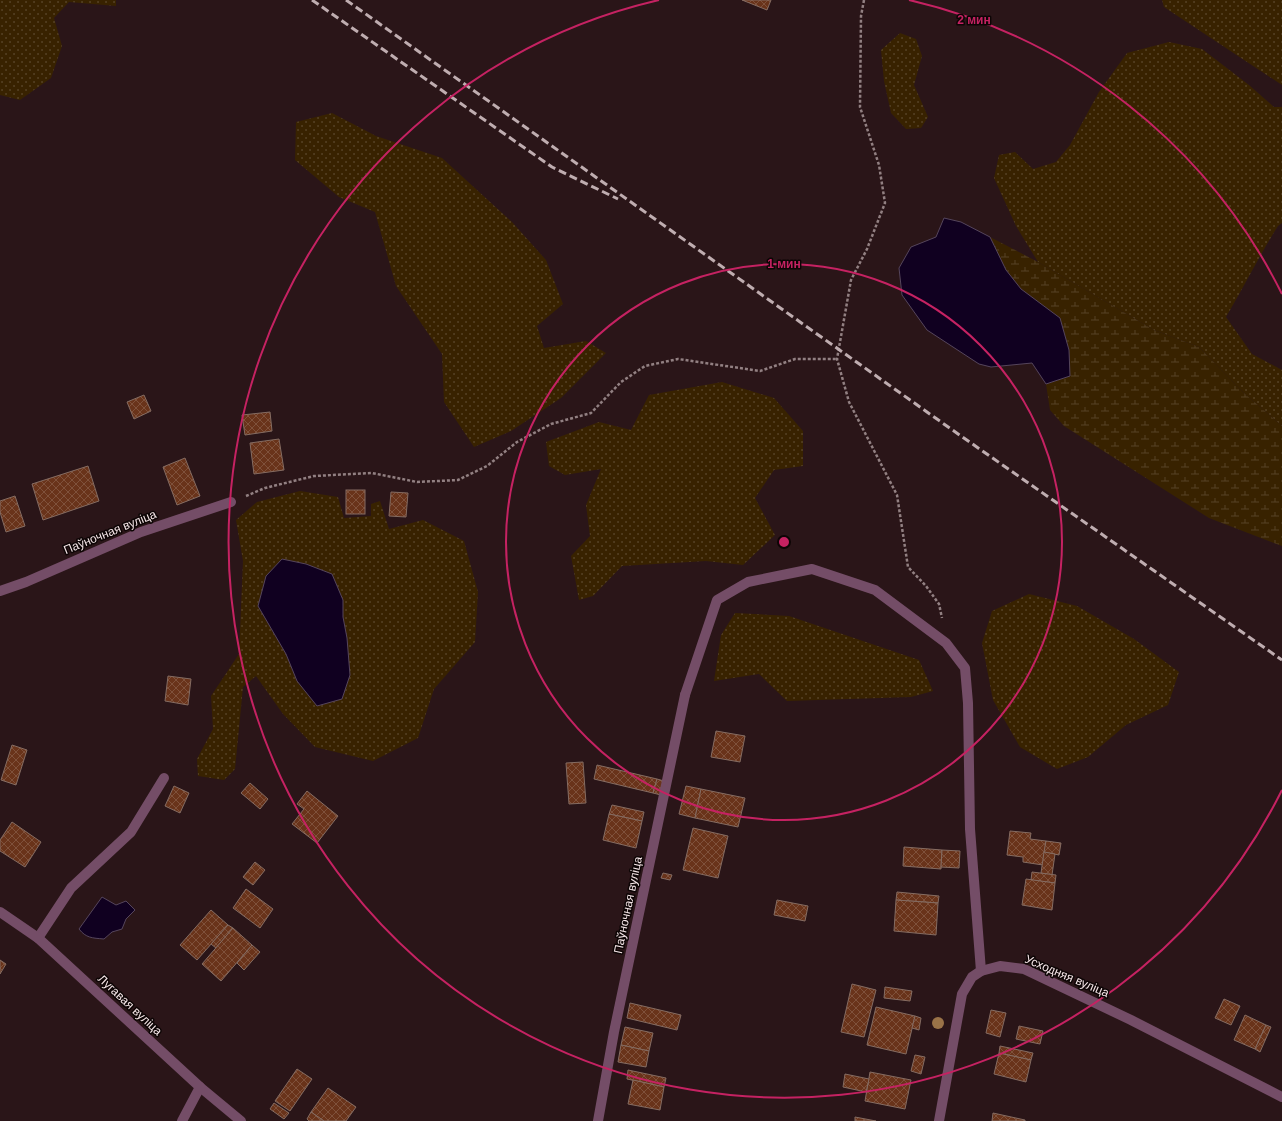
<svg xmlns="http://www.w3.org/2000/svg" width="1282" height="1121" viewBox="0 0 1282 1121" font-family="Helvetica,sans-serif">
<defs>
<pattern id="grass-dots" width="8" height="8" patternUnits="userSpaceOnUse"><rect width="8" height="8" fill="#382200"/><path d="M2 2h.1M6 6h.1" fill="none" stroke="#564225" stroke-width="1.8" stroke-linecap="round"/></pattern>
<pattern id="wetland-marsh" width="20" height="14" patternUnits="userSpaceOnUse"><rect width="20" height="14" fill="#382200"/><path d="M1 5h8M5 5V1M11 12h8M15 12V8" fill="none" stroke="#564225"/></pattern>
<pattern id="building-cross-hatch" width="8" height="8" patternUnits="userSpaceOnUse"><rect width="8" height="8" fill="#69331a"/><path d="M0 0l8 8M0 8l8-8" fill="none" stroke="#7f513b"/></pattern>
</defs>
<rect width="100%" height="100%" fill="#2a1518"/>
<!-- grass -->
<g fill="url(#grass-dots)" fill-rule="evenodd">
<polygon points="0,0 116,0 116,6 69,2 54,18 62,46 51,78 20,100 0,95"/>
<polygon points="1162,0 1282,0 1282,85 1164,7"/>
<polygon points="900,33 916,39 922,56 914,85 928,117 921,128 906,129 891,113 884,81 881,50"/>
<path d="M1169 42 1202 49 1249 85 1274 107H1282V223L1278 226C1259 256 1244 287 1226 317L1252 354 1282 370V426L1244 393 1199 347 1154 330 1038 262 1016 226 994 178 999 155 1015 152 1033 169 1056 162 1070 145 1099 92 1127 53Z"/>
<polygon points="332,113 376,136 442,158 512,222 546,260 563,304 537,326 544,348 586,341 606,353 561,398 511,431 474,447 444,402 442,354 396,286 375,212 339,197 295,160 296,122"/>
<polygon points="722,382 774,398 803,431 803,466 774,470 755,498 775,535 743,565 706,561 622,566 593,596 579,600 571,556 590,536 586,505 601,469 565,475 549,466 546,442 599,422 631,430 649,395"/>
<path d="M300 491 338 497 344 518 371 516V504L380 501 389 529 423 520 464 541 478 592 475 642 434 689 418 738 373 761 315 747 283 714 256 676 243 687 235 769 224 780 198 776 197 759 213 729 211 696 239 654 243 561 236 520 257 502ZM343 600V617L347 638 297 681 286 654 258 606Z"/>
<polygon points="1029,594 1077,606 1134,639 1179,672 1168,705 1126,725 1088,757 1057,769 1020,747 993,700 982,643 992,611"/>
<polygon points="735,613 789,616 919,660 933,691 911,697 787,701 759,674 714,681 721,635"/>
</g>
<!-- wetland -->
<polygon fill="url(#wetland-marsh)" points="990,237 1038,262 1154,330 1199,347 1244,393 1282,426 1282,546 1209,518 1064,426 1050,410 1046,384 1070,376 1060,319 1021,289 1006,270"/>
<!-- water -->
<g fill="#100020" stroke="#55455c">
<polygon points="944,218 961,222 990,237 1006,270 1021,289 1060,318 1069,350 1070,376 1046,384 1032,363 991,367 979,364 927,330 902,295 899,268 911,247 936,237"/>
<polygon points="282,559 306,564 332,574 343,600 343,617 347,638 350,675 342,699 317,706 297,681 286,654 258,606 266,576"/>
<path d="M102 897 116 905 126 901 135 910 126 919 122 929 112 932 104 939C92 938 86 938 79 929Z"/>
</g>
<!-- building -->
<g fill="url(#building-cross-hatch)" stroke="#856c62">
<polygon points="742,0 771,0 767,10"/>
<polygon points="144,395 151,411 134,419 127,402"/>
<polygon points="270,412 272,431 245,435 242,415"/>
<polygon points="279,439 284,470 254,474 250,443"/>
<polygon points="185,458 200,496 177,505 163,467"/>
<polygon points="88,466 99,501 43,520 32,484"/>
<rect x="346" y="490" width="19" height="24"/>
<polygon points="391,492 408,493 406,517 389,516"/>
<polygon points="15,496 25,526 6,532 0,512 0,501"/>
<polygon points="168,676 191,679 188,705 165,701"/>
<polygon points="716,731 745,736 740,762 711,757"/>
<polygon points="12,745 27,750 16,785 1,780"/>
<polygon points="583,762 586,803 569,804 566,763"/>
<polygon points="597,765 657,779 653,793 594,779"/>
<polygon points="657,779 664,781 661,795 653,793"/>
<polygon points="250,783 268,799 260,809 241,793"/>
<polygon points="174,786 189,793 180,813 165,806"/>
<polygon points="686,786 701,789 695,818 679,814"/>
<polygon points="701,789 745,798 738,827 695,818"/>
<polygon points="307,791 338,816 317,843 292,824 304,809 297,804"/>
<polygon points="612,805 644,812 642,821 609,814"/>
<polygon points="609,814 642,821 636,848 603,840"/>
<polygon points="12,822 41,842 25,867 0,851 0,840"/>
<polygon points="693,828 728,836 718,878 683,870"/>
<polygon points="1010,831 1031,833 1030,839 1046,841 1043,865 1023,862 1023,857 1007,855"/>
<polygon points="1046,841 1061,843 1059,855 1044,852"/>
<polygon points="904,847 942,850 941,869 903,866"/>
<polygon points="942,850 960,851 959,868 941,867"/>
<polygon points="1044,852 1055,854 1052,875 1041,873"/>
<polygon points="255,862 265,870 253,885 243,877"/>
<polygon points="1032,872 1056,875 1055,883 1031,880"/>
<polygon points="663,873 672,875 670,880 661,878"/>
<polygon points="1026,879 1055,883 1052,910 1022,905"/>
<polygon points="246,889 273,909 260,928 233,908"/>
<polygon points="897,892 939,896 938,903 896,900"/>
<polygon points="777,900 808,906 805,921 774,915"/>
<polygon points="896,900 938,903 936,935 894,931"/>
<polygon points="211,910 228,925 197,960 180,945"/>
<polygon points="228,925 233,928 216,948 211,944"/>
<polygon points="233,928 252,945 221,981 202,964"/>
<polygon points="252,945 260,952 244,970 237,963"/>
<polygon points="0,960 6,964 0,974"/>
<polygon points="852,984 876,990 864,1037 841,1032"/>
<polygon points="885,987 912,991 910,1001 884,998"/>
<polygon points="1224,999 1240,1006 1231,1025 1215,1018"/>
<polygon points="630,1003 681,1015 677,1030 627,1018"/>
<polygon points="876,1007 915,1016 906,1054 867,1045"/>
<polygon points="991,1010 1006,1013 1000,1037 986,1033"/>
<polygon points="1245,1015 1266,1025 1255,1049 1234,1040"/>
<polygon points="915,1016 921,1018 919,1030 912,1028"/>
<polygon points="1266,1025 1271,1027 1260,1052 1255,1049"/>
<polygon points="1019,1026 1043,1031 1040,1044 1016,1039"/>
<polygon points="625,1027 653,1033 649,1051 621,1045"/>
<polygon points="621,1045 649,1051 646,1067 618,1062"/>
<polygon points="1000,1046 1033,1053 1031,1060 999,1053"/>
<polygon points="999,1053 1031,1060 1026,1082 994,1074"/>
<polygon points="915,1055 925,1057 921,1074 911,1071"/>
<polygon points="297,1069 312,1079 290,1111 275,1101"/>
<polygon points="628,1070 666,1078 664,1087 627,1079"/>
<polygon points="870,1072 911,1080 905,1109 865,1101"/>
<polygon points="845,1074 869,1079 866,1092 843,1087"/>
<polygon points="633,1080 664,1087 660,1110 628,1104"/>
<polygon points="328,1088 356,1107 346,1121 324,1121 311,1112"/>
<polygon points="274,1103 289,1113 284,1119 270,1109"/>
<polygon points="311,1112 324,1121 309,1121 307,1119"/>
<polygon points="993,1113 1025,1120 1025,1121 992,1121"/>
<polygon points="855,1117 876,1121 855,1121"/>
</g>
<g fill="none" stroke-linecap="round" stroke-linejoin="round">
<!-- path -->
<g stroke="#928082" stroke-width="2.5" stroke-dasharray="3 2" stroke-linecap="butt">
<polyline points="864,0 861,16 860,107 879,165 885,203 867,249 851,280 837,359 849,402 897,495 908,567 926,586 939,604 942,618"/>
<polyline points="246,496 265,488 314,476 372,473 417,482 458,480 487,466 517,442 551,424 591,413 621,382 645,366 678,359 760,371 795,359 837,359"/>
</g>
<!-- lane -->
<g stroke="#744d67" stroke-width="10">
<polyline points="685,695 717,600 748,582 812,569 875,590 946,643 965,668 968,703 970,829 981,971"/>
<polyline points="38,938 71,888 131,832 164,778"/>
<polyline points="182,1121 200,1087"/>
</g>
<!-- street -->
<g stroke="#744d67" stroke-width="10">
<polyline points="0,591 26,582 141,532 231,502"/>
<polyline points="0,912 38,938 200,1087 241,1121"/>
<polyline points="598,1121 614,1032 685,695"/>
<polyline points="939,1121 962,994 972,977 981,971 1000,966 1024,969 1131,1020 1282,1097"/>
</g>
<!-- rail -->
<g stroke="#bfadb0" stroke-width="3" stroke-dasharray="8 4" stroke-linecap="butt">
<polyline points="312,0 552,167 618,199"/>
<polyline points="346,0 951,429 1282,660"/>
</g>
</g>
<!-- trees -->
<circle fill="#9a7348" cx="938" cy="1023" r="6"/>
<!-- distance rings -->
<g fill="none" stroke="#c52262" stroke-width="2">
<circle cx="784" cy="542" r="278"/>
<path d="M1282 790A556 556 0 1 1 659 0M909 0A556 556 0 0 1 1282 294"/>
</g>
<g text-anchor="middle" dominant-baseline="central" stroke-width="3" stroke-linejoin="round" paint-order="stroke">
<!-- street labels -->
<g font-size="12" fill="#f7e7e9" stroke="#0d0505">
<text transform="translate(110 532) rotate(-22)">Паўночная вуліца</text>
<text transform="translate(628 905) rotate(-78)">Паўночная вуліца</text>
<text transform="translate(1067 976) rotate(23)">Усходняя вуліца</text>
<text transform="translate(130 1005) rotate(43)">Лугавая вуліца</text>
</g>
</g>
<circle cx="784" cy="542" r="6" fill="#c52262" stroke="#0d0505" stroke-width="2"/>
<g font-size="12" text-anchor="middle" font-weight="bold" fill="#c52262" stroke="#0d0505" stroke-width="3" stroke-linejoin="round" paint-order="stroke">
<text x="974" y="24">2 мин</text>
<text x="784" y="268">1 мин</text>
</g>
</svg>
